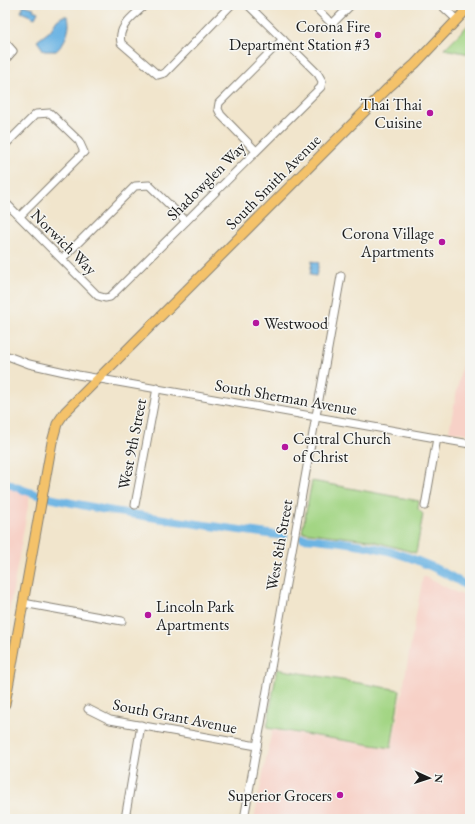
<svg xmlns="http://www.w3.org/2000/svg" width="475" height="824" viewBox="0 0 475 824" font-family="'EB Garamond',serif">
<rect width="100%" height="100%" fill="#f6f6f2"/>
<filter id="ink" filterUnits="userSpaceOnUse"><feTurbulence type="fractalNoise" baseFrequency=".025" numOctaves="2"/><feDisplacementMap in="SourceGraphic" scale="8" xChannelSelector="R" yChannelSelector="G"/><feConvolveMatrix kernelMatrix="1 2 1 2 8 2 1 2 1" color-interpolation-filters="sRGB"/></filter>
<filter id="wash" filterUnits="userSpaceOnUse"><feTurbulence type="fractalNoise" baseFrequency=".012" numOctaves="4" result="noise"/><feDisplacementMap in="SourceGraphic" scale="16" xChannelSelector="R" yChannelSelector="G"/><feGaussianBlur stdDeviation="0.9" result="paint"/><feColorMatrix in="noise" values="0 0 0 0 0 0 0 0 0 0 0 0 0 0 0 0 0 1.4 0 .05"/><feComposite in="paint" operator="in"/></filter>
<g filter="url(#wash)">
<rect width="100%" height="100%" fill="#f1e5cc"/>
<!-- built -->
<g fill="#f7d1c7">
<polygon points="466,344 470,345 470,434 449,431"/>
<polygon points="5,486 30,495 5,634"/>
<polygon points="423,576 470,599 470,819 254,819 272,730 392,749"/>
</g>
<!-- green -->
<g fill="#a3d584" stroke="#607850">
<polygon points="470,23 470,54 444,49"/>
<polygon points="312,481 419,501 418,509 423,514 416,553 369,540 302,532"/>
<polygon points="277,669 400,690 391,748 267,728"/>
</g>
<!-- water -->
<g fill="#6cb4e3" stroke="#446880">
<polygon points="24,5 34,8 33,10 38,12 35,18 21,12"/>
<path d="M63 16H67C73 26 64 45 56 51H44L37 41 50 31 57 20Z"/>
<polygon points="312,261 319,263 316,276 310,275"/>
</g>
<g fill="none" stroke-linecap="round" stroke-linejoin="round">
<!-- canal -->
<g stroke="#6cb4e3" stroke-width="8">
<path d="M5 482C37 498 72 503 107 510 166 520 224 528 284 536"/>
<path d="M303 538C367 543 415 552 470 588"/>
</g>
</g>
</g>
<g filter="url(#ink)">
<g fill="none" stroke-linecap="round" stroke-linejoin="round">
<defs>
<g id="minor">
<path d="M145 5C134 16 117 26 121 43L158 75 165 73 231 5"/>
<polyline points="313,5 332,24 351,5"/>
<polyline points="441,5 457,20"/>
<polyline points="458,5 465,11"/>
<polyline points="5,42 13,51 5,60"/>
<polyline points="5,145 36,114 50,113 79,141 84,152 20,216"/>
<polyline points="256,151 221,115 218,109 219,103 283,39"/>
<polyline points="5,202 98,296 105,298 110,297 321,87 322,81 318,74 248,5"/>
<polyline points="62,259 135,186 149,185 186,221"/>
<polyline points="5,355 29,364 78,375 470,444"/>
<polyline points="135,505 157,388"/>
<polyline points="425,506 437,438"/>
<polyline points="23,603 122,621"/>
<polyline points="88,709 110,720 257,746"/>
<polyline points="125,819 141,725"/>
<polyline points="244,819 341,276"/>
</g>
<polyline id="major" points="5,704 52,442 57,424 65,412 388,88 415,64 470,6"/>
</defs>
<!-- minor casing -->
<use href="#minor" stroke="#868074" stroke-width="9"/>
<!-- major casing -->
<use href="#major" stroke="#868074" stroke-width="11"/>
<!-- minor -->
<use href="#minor" stroke="#fff" stroke-width="7"/>
<!-- major -->
<use href="#major" stroke="#f4c26a" stroke-width="9"/>
</g>
</g>
<!-- markers -->
<g fill="#b5179e" stroke="#f6f6f2" stroke-width="1.5">
<circle cx="378" cy="35" r="4"/>
<circle cx="430" cy="113" r="4"/>
<circle cx="442" cy="242" r="4"/>
<circle cx="256" cy="323" r="4"/>
<circle cx="285" cy="447" r="4"/>
<circle cx="148" cy="615" r="4"/>
<circle cx="340" cy="795" r="4"/>
</g>
<g text-anchor="middle" dominant-baseline="central" stroke-width="3" stroke-linejoin="round" paint-order="stroke">
<!-- poi labels -->
<g font-size="16" fill="#1c1c1c" stroke="#f6f6f2" text-anchor="end">
<text x="370" y="26">Corona Fire<tspan x="370" dy="18">Department Station #3</tspan></text>
<text x="422" y="104">Thai Thai<tspan x="422" dy="18">Cuisine</tspan></text>
<text x="434" y="233">Corona Village<tspan x="434" dy="18">Apartments</tspan></text>
<text x="264" y="323" text-anchor="start">Westwood</text>
<text x="293" y="438" text-anchor="start">Central Church<tspan x="293" dy="18">of Christ</tspan></text>
<text x="156" y="606" text-anchor="start">Lincoln Park<tspan x="156" dy="18">Apartments</tspan></text>
<text x="332" y="795">Superior Grocers</text>
</g>
<!-- street labels -->
<g font-size="16" fill="#1c1c1c" stroke="#f6f6f2">
<text transform="translate(206 181) rotate(-45)">Shadowglen Way</text>
<text transform="translate(273 182) rotate(-45)">South Smith Avenue</text>
<text transform="translate(64 242) rotate(45)">Norwich Way</text>
<text transform="translate(286 397) rotate(10)">South Sherman Avenue</text>
<text transform="translate(132 444) rotate(-79)">West 9th Street</text>
<text transform="translate(279 545) rotate(-80)">West 8th Street</text>
<text transform="translate(175 716) rotate(11)">South Grant Avenue</text>
</g>
</g>
<!-- margin -->
<rect width="475" height="824" fill="none" stroke="#f6f6f2" stroke-width="20"/>
<!-- north arrow -->
<g transform="translate(429 778) rotate(93)" stroke="#f6f6f2" stroke-width="3" paint-order="stroke">
<path d="M0-3L7 15L0 10L-7 15Z" fill="#1c1c1c"/>
<text y="-6" font-size="11" font-weight="bold" text-anchor="middle" fill="#1c1c1c">N</text>
</g>
</svg>
